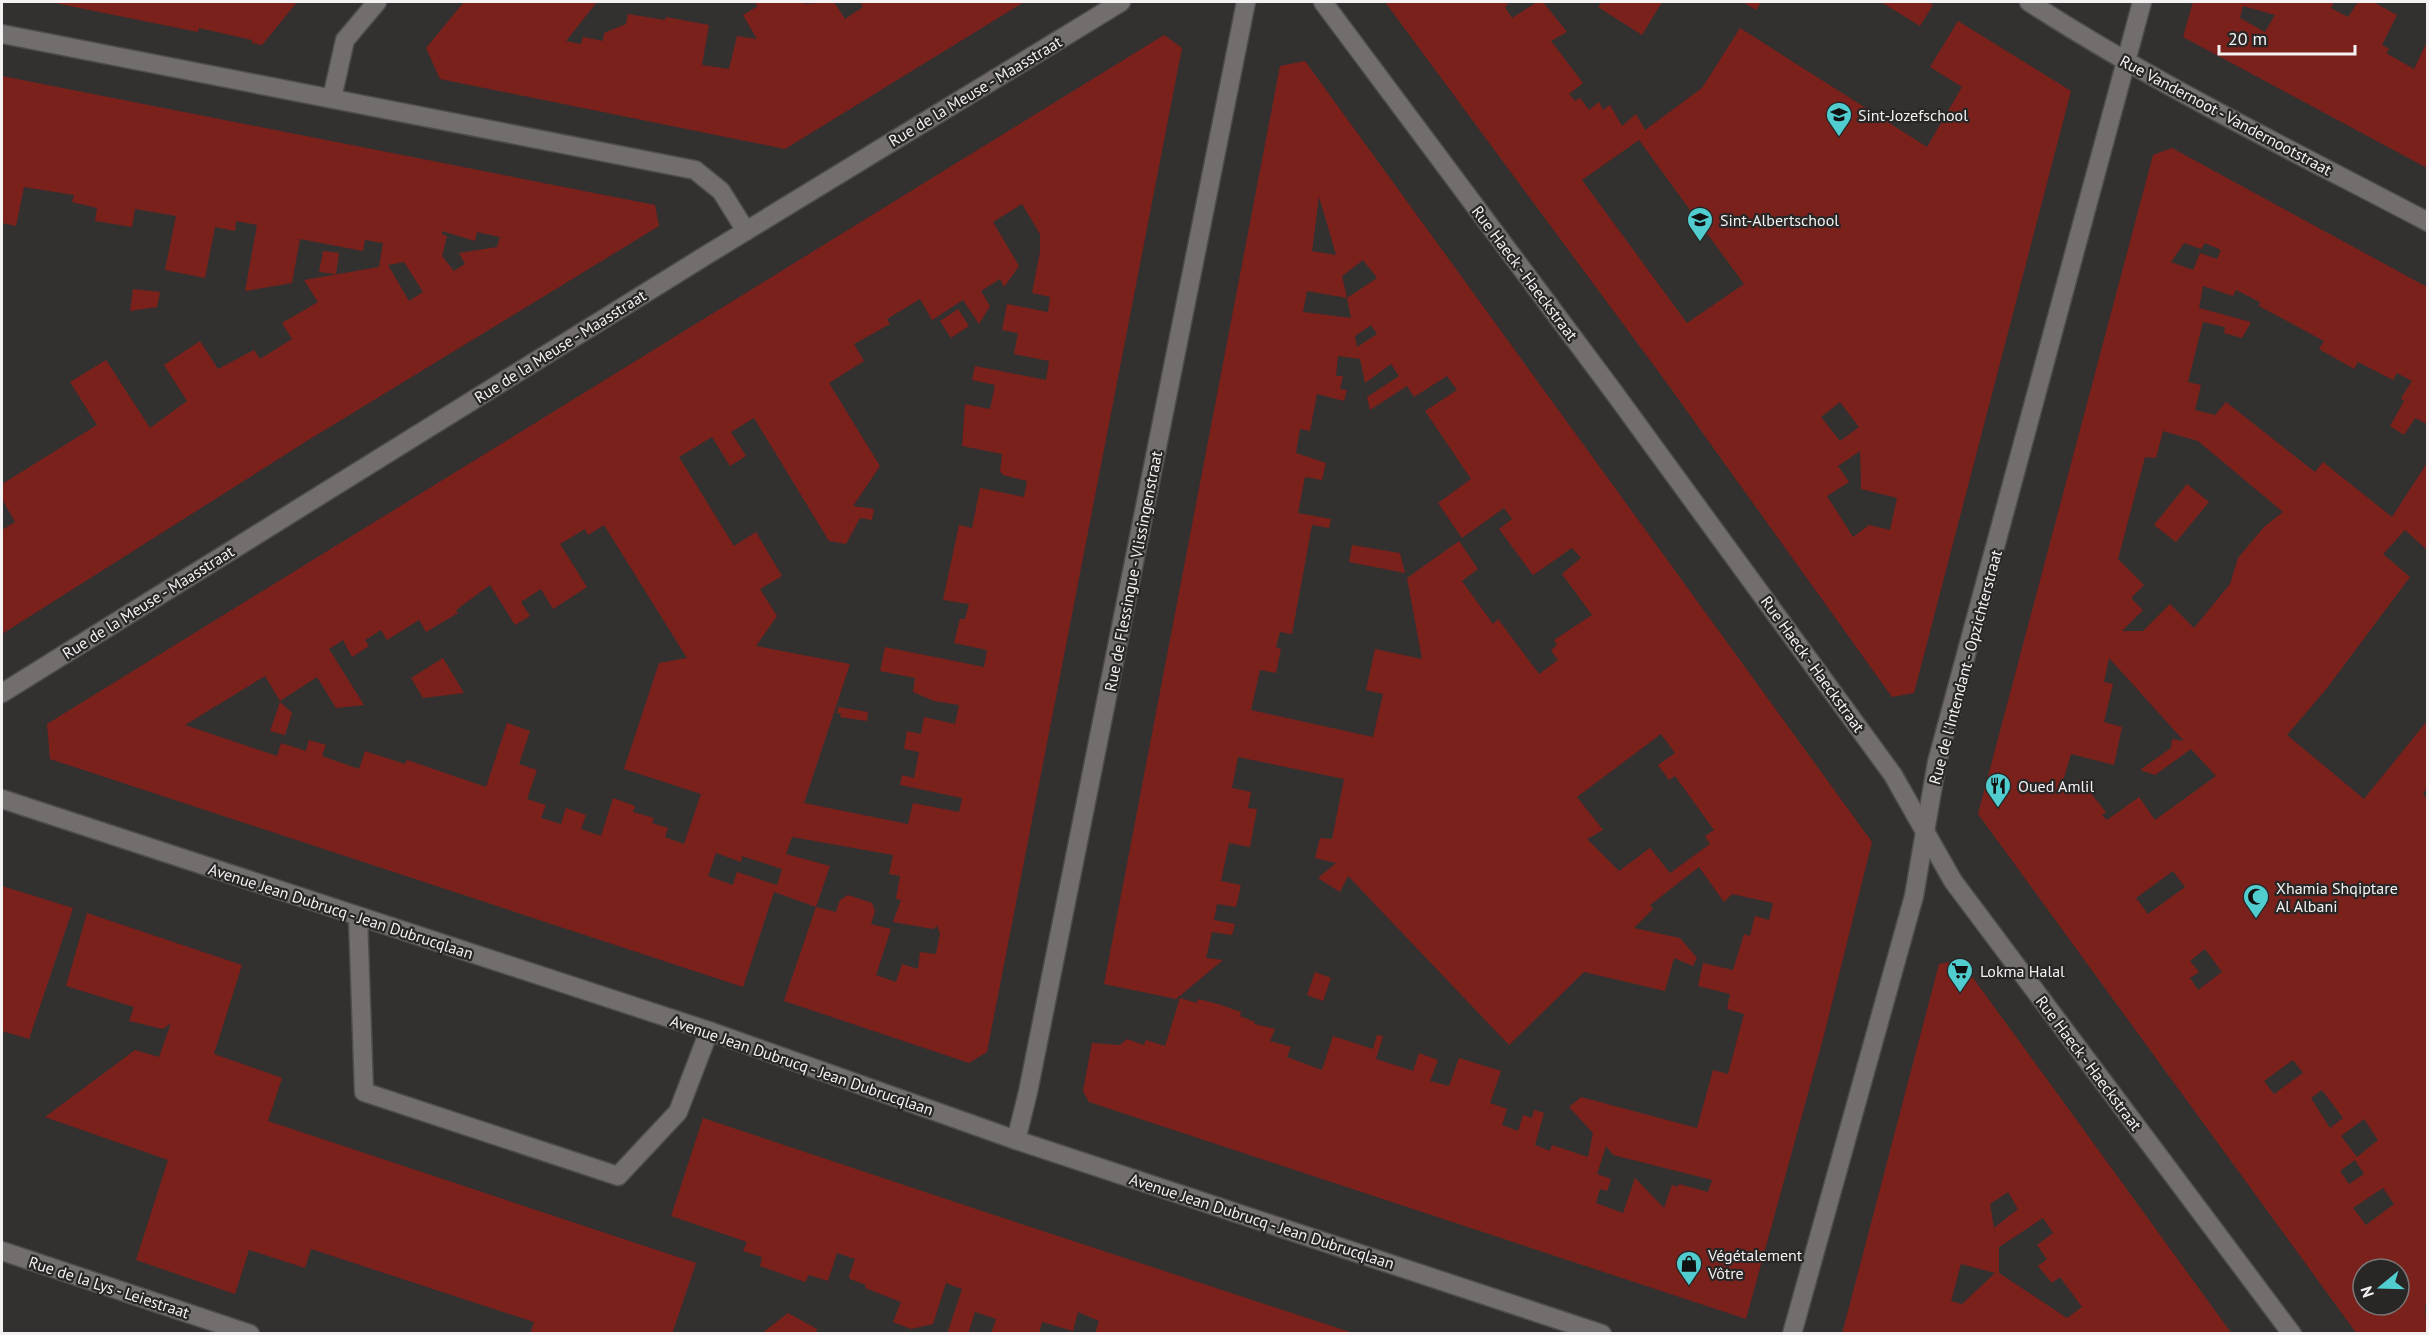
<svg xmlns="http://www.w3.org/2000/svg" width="2429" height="1335" viewBox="0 0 2429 1335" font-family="'PT Sans',sans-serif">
<rect width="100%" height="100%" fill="#333030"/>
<!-- building -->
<g fill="#7b211c" fill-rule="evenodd">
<polygon points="50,2 297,2 262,45 252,43 252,40 199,28 198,32 193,31"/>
<polygon points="464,2 597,2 566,41 581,44 583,37 603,41 604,33 626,24 628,14 665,20 666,17 709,25 702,65 729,69 737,36 757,39 743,15 758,6 754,2 804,2 805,4 834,2 845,19 863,7 860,2 1024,2 785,149 440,79 426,48"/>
<path d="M1385 2H1506L1508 5 1505 7 1512 18 1537 2H1543L1567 32 1551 41 1583 83 1569 94 1575 101 1580 98 1589 110 1599 102 1603 110 1610 105 1622 126 1636 114 1645 130 1702 88 1740 28 1927 147 1962 87 1930 67 1958 21 2071 91 1914 693 1892 697 1669 386ZM1639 140 1744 284 1687 323 1582 180ZM1840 402 1859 427 1840 441 1821 417ZM1860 451 1861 489 1897 498 1890 530 1869 525 1853 537 1827 496 1849 482 1838 466Z"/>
<polygon points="1602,2 1662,2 1642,35 1598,7"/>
<polygon points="1743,2 1761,2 1756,10"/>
<polygon points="1881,2 1928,2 1933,5 1920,26"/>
<path d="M2193 2H2334L2331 8 2348 17 2358 2H2373L2397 15 2382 45 2389 49 2386 53 2414 69 2427 42V168L2183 37ZM2243 6 2275 15 2265 32 2240 18Z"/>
<path d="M1164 35 1182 48 987 1052 969 1063 784 1001 816 907 836 912 840 900 848 895 872 903 875 911 871 924 891 929 876 975 896 982 902 964 918 969 920 952 936 954 940 933 937 926 933 929 893 922 901 900 896 899 900 876 889 874 893 855 792 837 786 854 830 866 816 907 774 892 743 987 50 759 47 724ZM1022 204 1040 234V252L1032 293 1050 297 1048 312 1007 304 1002 330 1018 333 1014 354 1049 361 1046 380 975 366 972 380 995 385 990 409 965 404 962 446 1002 454 1000 471 1003 475 1027 481 1024 497 980 488 972 528 959 525 943 600 969 604 965 619H960L954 643 987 650 984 667 885 647 880 671 915 678 913 692 934 701 959 705 955 724 924 717 921 734 907 731 904 749 919 752 914 778 902 775 900 785 962 798 959 812 913 803 908 824 804 803 850 664 756 646 777 616 760 589 782 576 756 532 734 546 679 457 712 437 730 466 746 456 731 432 754 418 829 541 846 544 860 518 872 520 874 509 853 506 880 466 829 383 864 361 854 344 890 324 887 319 920 299 932 320 963 300 979 324 990 306 981 291 1000 279 1004 287 1019 266 993 222ZM604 525 687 658 659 663 624 769 701 794 684 844 665 837 668 828 652 823 654 818 633 812 635 806 613 798 601 836 581 829 586 815 566 808 561 824 541 818 546 805 527 799 537 770 519 764 530 731 507 723 486 787 407 760 405 764 365 751 359 769 322 756 326 745 309 740 306 751 281 743 277 756 185 725 265 676 280 701 317 677 336 708 364 705 329 649 343 640 352 657 369 646 365 640 381 630 387 640 419 620 426 632 458 613 456 610 490 585 515 625 530 616 521 602 541 589 553 609 587 587 560 544 585 529 588 535ZM716 853 741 862 742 856 782 869 777 885 737 872 733 885 708 876Z"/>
<path d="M1305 61 1872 842 1824 1035 1746 1319 1089 1102 1083 1091 1092 1043 1120 1045 1127 1039 1144 1045 1146 1040 1165 1046 1180 998 1197 1003 1198 999 1218 1004 1241 1012 1240 1016 1255 1022 1254 1024 1275 1029 1270 1041 1291 1047 1287 1057 1322 1070 1333 1036 1373 1049 1377 1035 1383 1036 1376 1059 1413 1071 1419 1053 1438 1060 1430 1081 1449 1086 1459 1058 1501 1071 1490 1103 1507 1109 1502 1125 1518 1131 1523 1115 1532 1118 1534 1110 1544 1113 1535 1145 1550 1151 1552 1145 1588 1157 1593 1133 1569 1107 1581 1097 1697 1128 1713 1070 1728 1074 1744 1014 1727 1009 1730 994 1698 986 1703 963 1733 970 1744 934 1750 936 1755 916 1769 920 1773 903 1732 894 1724 902 1699 867 1650 905 1653 909 1634 928 1680 938 1697 958 1693 966 1674 958 1665 991 1584 972 1509 1045 1348 876 1340 892 1318 878 1336 863 1315 858 1320 838 1332 839 1344 779 1238 757 1232 788 1251 792 1248 808 1257 809 1250 847 1229 843 1221 881 1241 885 1236 907 1217 904 1214 920 1235 924 1232 935 1212 932 1206 958 1223 960 1176 999 1104 984 1280 66ZM1319 197 1330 234 1336 255 1312 251ZM1363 260 1377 278 1347 298 1351 318 1303 312 1307 291 1347 298 1342 276ZM1371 325 1377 334 1357 347 1355 336ZM1338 356 1360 359 1365 383 1391 364 1399 376 1367 397 1370 410 1407 386 1414 397 1447 376 1457 390 1425 411 1471 479 1438 503 1462 538 1504 508 1512 519 1499 529 1533 575 1572 548 1581 558 1562 574 1592 615 1554 640 1557 645 1551 650 1558 660 1539 674 1498 619 1493 624 1462 581 1478 569 1459 541 1407 578 1422 659 1375 649 1366 690 1383 694 1373 737 1251 710 1260 670 1276 673 1281 649 1276 647 1280 632 1292 634 1312 525 1329 528 1331 519 1298 513 1305 477 1322 480 1326 463 1296 453 1300 429 1310 431 1317 394 1344 401 1347 390 1340 389 1343 376H1336ZM1661 734 1675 753 1658 765 1669 780 1675 776 1714 830 1705 836 1710 844 1670 873 1650 848 1619 871 1587 839 1603 830 1577 797ZM1606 1146 1613 1155 1712 1180 1708 1192 1679 1184 1678 1187 1672 1185 1664 1208 1635 1178 1623 1213 1596 1203 1600 1189 1607 1191 1611 1179 1597 1174Z"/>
<path d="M2 76 655 205 659 226 310 439 2 634V530L15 522 2 499V484L97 425 70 382 106 360 150 428 187 401 164 365 200 341 218 369 254 350 260 359 292 339 282 323 318 302 304 280 379 267 383 243 365 240 363 251 300 239 292 283 245 291 257 225 236 221 235 231 215 227 205 278 165 270 176 216 135 209 132 227 95 221 97 208 72 202 74 195 24 187 16 226 2 223ZM442 231 475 241 477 232 500 237 497 247 459 253 465 264 454 271 442 256 447 236 442 234ZM404 262 423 292 409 301 388 265Z"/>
<path d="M2172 148 2427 287V424L2415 418 2404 435 2390 426 2404 401 2401 398 2412 381 2397 373 2393 380 2358 362 2354 369 2319 349 2324 341 2259 306 2260 302 2236 290 2233 296 2203 286 2199 308 2251 322 2242 338 2224 333 2225 327 2203 322 2188 382 2201 385 2195 410 2215 415 2226 402 2315 472 2323 462 2392 517 2427 463V550L2405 530 2383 554 2410 577 2327 688 2287 735 2364 799 2427 721V788L2423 794 2427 799V1303L2425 1305 2427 1334H2357L1978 814 2153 155ZM2184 243 2201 249 2205 243 2221 250 2217 259 2200 253 2193 270 2171 262ZM2163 431 2198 441 2283 512 2264 527 2238 558 2230 584 2194 628 2170 604 2143 631H2122L2143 610 2131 598 2144 585 2118 559 2145 457 2156 458ZM2109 658 2184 741 2172 739 2171 748 2140 770 2155 775 2191 749 2216 776 2155 820 2139 797 2107 820 2102 815 2106 812 2080 780 2068 790 2061 788 2071 754 2114 765 2122 727 2104 722 2113 684 2104 682ZM2173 871 2185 887 2148 914 2136 898ZM2205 949 2222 972 2198 990 2190 978 2199 972 2190 961ZM2293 1060 2303 1073 2274 1094 2264 1081ZM2322 1090 2343 1118 2330 1128 2311 1098ZM2364 1119 2378 1140 2357 1157 2341 1136ZM2355 1160 2364 1174 2349 1184 2340 1171ZM2383 1188 2394 1204 2366 1225 2353 1208ZM2363 1269H2399V1305H2363Z"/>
<polygon points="323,251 339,253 336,274 319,272"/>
<polygon points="133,289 160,292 157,307 130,311"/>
<polygon points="958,309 969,326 951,338 940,321"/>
<polygon points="2187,484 2209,502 2176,542 2154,525"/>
<polygon points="1352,545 1400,553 1405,573 1349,562"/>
<polygon points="443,658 464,693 423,698 411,678"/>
<polygon points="280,702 292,713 285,735 270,731"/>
<polygon points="838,707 868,712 867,721 840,717 841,713 837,713"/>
<polygon points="2,886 73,908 29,1039 2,1031"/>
<polygon points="87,913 242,965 214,1054 282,1078 268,1121 696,1263 672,1334 530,1334 534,1322 311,1249 305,1268 249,1250 235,1294 136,1260 168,1160 45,1117 135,1050 159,1057 171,1023 163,1029 129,1021 134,1007 66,986"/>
<path d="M1960 960 2078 1122 2232 1334H1842L1939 964ZM2008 1192 2018 1209 1994 1228 1990 1204ZM2043 1218 2053 1233 2037 1245 2047 1259 2038 1266 2052 1283 2060 1277 2082 1307 2067 1318 1999 1273V1247ZM1961 1264 1995 1273 1962 1304 1951 1301Z"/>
<polygon points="1315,972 1331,978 1323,1001 1307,995"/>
<polygon points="703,1118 988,1213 1356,1334 1095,1334 1099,1321 1078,1312 1073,1331 1042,1322 1039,1334 991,1334 996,1319 975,1312 968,1334 947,1334 962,1289 946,1283 933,1324 911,1329 893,1322 901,1302 865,1288 866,1285 850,1279 849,1276 855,1259 837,1253 828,1281 809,1275 805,1282 760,1266 762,1257 743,1251 747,1242 671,1216"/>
<polygon points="788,1313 817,1329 816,1334 761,1334"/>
</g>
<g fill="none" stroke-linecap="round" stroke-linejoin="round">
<defs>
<g id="minor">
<polyline points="1323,2 1613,391 1893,775 1953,881 2292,1334"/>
<path d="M2029 2C2156 84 2293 151 2428 222"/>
<polyline points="2,34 695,170 721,191 746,231"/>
<polyline points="332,98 345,40 377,2"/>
<polyline points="2,693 700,259 1121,2"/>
<polyline points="2,799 709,1031 1016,1140 1602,1334"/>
<polyline points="358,917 364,1092 618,1176 678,1112 709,1031"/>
<polyline points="1016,1140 1028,1092 1246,2"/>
<polyline points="2,1251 250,1334"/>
<polyline points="1792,1334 1914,896 1937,762 2142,2"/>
</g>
</defs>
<!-- minor casing -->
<use href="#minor" stroke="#4f4c4c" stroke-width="21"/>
<!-- minor -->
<use href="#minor" stroke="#726e6e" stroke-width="18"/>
</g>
<!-- icons -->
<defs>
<symbol id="school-pin" viewBox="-11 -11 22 30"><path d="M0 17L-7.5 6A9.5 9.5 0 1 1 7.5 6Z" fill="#52cdcf" stroke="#292626"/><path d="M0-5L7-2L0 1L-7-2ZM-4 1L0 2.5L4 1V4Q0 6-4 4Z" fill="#111"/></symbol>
<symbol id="restaurant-pin" viewBox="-11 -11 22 30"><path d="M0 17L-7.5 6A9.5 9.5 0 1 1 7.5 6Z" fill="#52cdcf" stroke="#292626"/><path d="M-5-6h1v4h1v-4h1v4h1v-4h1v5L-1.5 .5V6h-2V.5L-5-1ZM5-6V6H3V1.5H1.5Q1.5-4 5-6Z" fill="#111"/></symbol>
<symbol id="mosque-pin" viewBox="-11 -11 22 30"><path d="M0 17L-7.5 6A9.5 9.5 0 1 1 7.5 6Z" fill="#52cdcf" stroke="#292626"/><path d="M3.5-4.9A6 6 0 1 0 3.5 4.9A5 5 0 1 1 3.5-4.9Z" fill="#111"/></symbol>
<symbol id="supermarket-pin" viewBox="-11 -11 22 30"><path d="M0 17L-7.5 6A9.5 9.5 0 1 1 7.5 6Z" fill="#52cdcf" stroke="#292626"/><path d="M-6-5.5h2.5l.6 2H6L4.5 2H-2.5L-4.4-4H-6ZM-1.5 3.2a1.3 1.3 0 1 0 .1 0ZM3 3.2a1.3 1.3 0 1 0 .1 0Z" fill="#111"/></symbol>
<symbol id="shop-pin" viewBox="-11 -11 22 30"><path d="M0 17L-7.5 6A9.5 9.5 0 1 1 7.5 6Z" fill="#52cdcf" stroke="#292626"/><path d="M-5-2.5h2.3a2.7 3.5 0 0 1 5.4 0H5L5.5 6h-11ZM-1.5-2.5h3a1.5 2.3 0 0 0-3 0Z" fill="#111"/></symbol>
</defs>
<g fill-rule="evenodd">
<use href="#school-pin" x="1824" y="100" width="30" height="40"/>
<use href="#school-pin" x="1685" y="205" width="30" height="40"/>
<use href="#restaurant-pin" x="1983" y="771" width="30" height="40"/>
<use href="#mosque-pin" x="2241" y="882" width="30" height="40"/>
<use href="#supermarket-pin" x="1945" y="956" width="30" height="40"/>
<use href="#shop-pin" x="1674" y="1249" width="30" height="40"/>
</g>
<g text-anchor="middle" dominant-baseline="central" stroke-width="4.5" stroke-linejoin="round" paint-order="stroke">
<!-- street labels -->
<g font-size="16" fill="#f3f1f1" stroke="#292626">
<text transform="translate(975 91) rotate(-31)">Rue de la Meuse - Maasstraat</text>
<text transform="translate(2226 115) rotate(28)">Rue Vandernoot - Vandernootstraat</text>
<text transform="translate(1525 273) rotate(53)">Rue Haeck - Haeckstraat</text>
<text transform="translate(560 346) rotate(-32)">Rue de la Meuse - Maasstraat</text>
<text transform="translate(1133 571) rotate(-79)">Rue de Flessingue - Vlissingenstraat</text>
<text transform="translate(148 602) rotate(-32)">Rue de la Meuse - Maasstraat</text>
<text transform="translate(1813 664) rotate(54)">Rue Haeck - Haeckstraat</text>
<text transform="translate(1965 667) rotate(-75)">Rue de l'Intendant - Opzichterstraat</text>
<text transform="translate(341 911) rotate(18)">Avenue Jean Dubrucq - Jean Dubrucqlaan</text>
<text transform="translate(2089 1063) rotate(53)">Rue Haeck - Haeckstraat</text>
<text transform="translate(802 1065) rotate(19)">Avenue Jean Dubrucq - Jean Dubrucqlaan</text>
<text transform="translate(1262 1221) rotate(18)">Avenue Jean Dubrucq - Jean Dubrucqlaan</text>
<text transform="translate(109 1287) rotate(18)">Rue de la Lys - Leiestraat</text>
</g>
<!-- poi labels -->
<g font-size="16" fill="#f3f1f1" stroke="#292626" text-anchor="start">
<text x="1858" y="115">Sint-Jozefschool</text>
<text x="1720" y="220">Sint-Albertschool</text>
<text x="2018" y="786">Oued Amlil</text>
<text x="2276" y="888">Xhamia Shqiptare<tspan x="2276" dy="18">Al Albani</tspan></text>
<text x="1980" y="971">Lokma Halal</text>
<text x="1708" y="1255">Végétalement<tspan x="1708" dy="18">Vôtre</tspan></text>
</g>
</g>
<!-- border -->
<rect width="2429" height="1335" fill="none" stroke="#f3f1f1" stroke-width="6"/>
<!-- north arrow -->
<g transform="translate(2381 1287) rotate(251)"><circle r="28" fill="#292626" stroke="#7a7777" stroke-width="1.5"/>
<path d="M0-4.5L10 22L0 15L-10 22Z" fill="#52cdcf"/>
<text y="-9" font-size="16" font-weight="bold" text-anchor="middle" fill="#f3f1f1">N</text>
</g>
<!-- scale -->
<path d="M2219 45v9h136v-9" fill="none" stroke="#f3f1f1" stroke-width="3"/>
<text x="2228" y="45" font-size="18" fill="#f3f1f1" stroke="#292626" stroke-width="4.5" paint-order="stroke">20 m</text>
</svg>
